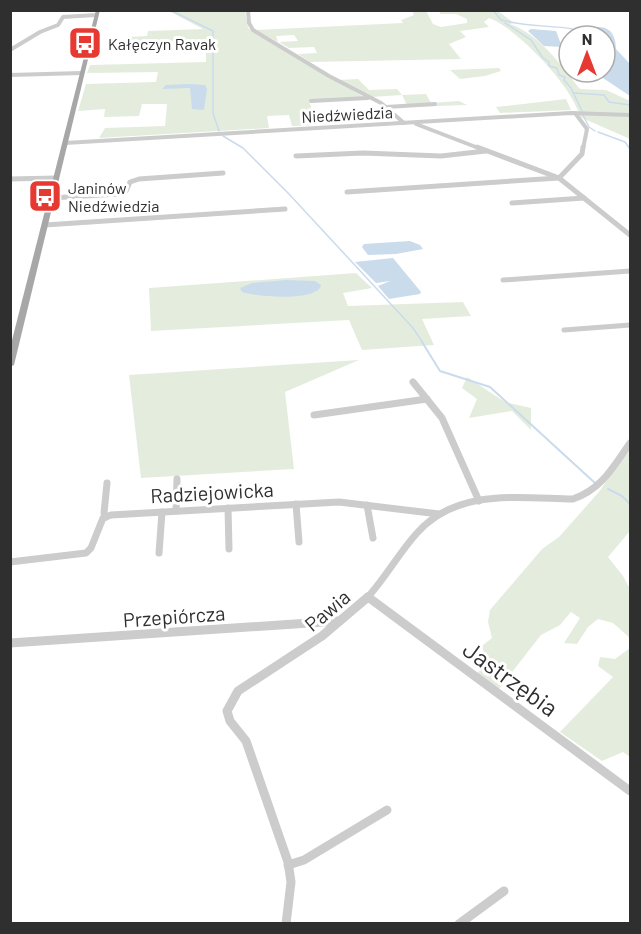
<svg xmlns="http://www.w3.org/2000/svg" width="641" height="934" viewBox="0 0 641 934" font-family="Barlow,sans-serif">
<rect width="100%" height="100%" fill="#fff"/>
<!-- green -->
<g fill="#e4eddd">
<polygon points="167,10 245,11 248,28 364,97 309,100 316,125 292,126 289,115 267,116 269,128 99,138 105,128 165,126 167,104 142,104 139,116 104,117 105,109 78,111 86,84 156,82 158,72 87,73 90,65 206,62 206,51 177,52 177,48 181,45 173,41 127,42 126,37 147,36 148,31 203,29"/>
<path d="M412 10 426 11 433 24 441 27 467 23V19L456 14H440V12L434 11H498L514 23 510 24C539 34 561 65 580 89L606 90 630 101V139L580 117C574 88 517 28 489 18L484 22 489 27 460 31 466 37 449 44 461 59 310 62 298 54 317 53 314 47 289 48 279 42 298 41 294 35 276 36 278 42 256 30 403 23 401 20 414 15Z"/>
<polygon points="499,68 501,71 485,76 460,79 450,70"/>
<polygon points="358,79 369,90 397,89 402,95 426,94 431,103 459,101 467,105 408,107 402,95 371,97 338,80"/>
<polygon points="566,99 571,110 500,113 496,107"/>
<polygon points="356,273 372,288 343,293 348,306 463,302 471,316 422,319 434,345 362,350 349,320 151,331 149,288"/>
<polygon points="359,360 285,392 294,469 141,478 129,375"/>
<polygon points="467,377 505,402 531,408 531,430 512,411 469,418 477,399 462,388"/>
<polygon points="630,448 630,531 608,557 623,576 630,589 630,638 613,623 598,619 588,627 577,644 564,643 580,618 571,612 560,625 541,635 498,690 478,673 486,661 482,646 492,638 488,622 490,610 542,549 559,537 598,493"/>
<polygon points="630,648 630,757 623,752 602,761 560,732 613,677 598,666 600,657 615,659"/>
</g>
<!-- water -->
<g fill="#cadbec">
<path d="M599 27C612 27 616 38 616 49L630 64V96L594 72H605V36H569V43L566 35 569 32Z"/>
<polygon points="531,29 556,31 562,47 544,46 528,31"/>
<polygon points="190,84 205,85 207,89 204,110 192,109 190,88 162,89 166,85"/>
<polygon points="410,241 420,245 423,249 396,254 368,255 362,247 364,244"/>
<polygon points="393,258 421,292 420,294 389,299 378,286 390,281 376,283 355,262"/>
<path d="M286 280 315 281 321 285 320 288C310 301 258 297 242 292L240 288 252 283Z"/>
</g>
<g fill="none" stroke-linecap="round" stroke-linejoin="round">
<!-- stream-far1 -->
<g stroke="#cadbec" stroke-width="1.5">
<polyline points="170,10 213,31 213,113 219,131"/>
<polyline points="493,10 501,20"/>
<path d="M502 20C526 27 549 25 573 29"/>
<polyline points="505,23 531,40 543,58 549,62 549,66 557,68 559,75 565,77 564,80 571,88 582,111"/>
<polyline points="573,93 604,95 609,102 630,105"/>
<polyline points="583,115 589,127 595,131"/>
<polyline points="598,132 625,142 630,149"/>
<polyline points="223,136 243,148 289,194 413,328 423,343"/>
</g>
<!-- stream -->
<g stroke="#cadbec" stroke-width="2">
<polyline points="422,342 440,371 490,387 595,483"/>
<polyline points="608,489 622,496 630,504"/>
</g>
<!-- minor-far3 -->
<g stroke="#ccc" stroke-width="4">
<polyline points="248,10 249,23 253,30 329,76 381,103 404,123"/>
<polyline points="10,50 40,32 58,25 63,17 96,15"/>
<polyline points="10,75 82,73"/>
<polyline points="311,101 368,98"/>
<polyline points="386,107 435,104"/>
<polyline points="575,113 587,129 583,149"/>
<polyline points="416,124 481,149"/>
<polyline points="65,143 571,113 630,115"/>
</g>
<!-- minor-far2 -->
<g stroke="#ccc" stroke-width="5">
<polyline points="477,147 559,178 630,235"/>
<polyline points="296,156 363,153 441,156 486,151"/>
<polyline points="10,179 56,178"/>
<polyline points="347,192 559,178 582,154 583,147"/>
<polyline points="51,198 118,194 126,191 130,182 139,179 223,173"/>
<polyline points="512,203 584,198"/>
<polyline points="45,225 285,209"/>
<polyline points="503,280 630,271"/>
<polyline points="564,330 630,325"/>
</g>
<!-- minor-far1 -->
<g stroke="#ccc" stroke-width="7">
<polyline points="413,382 442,418 479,501"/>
<polyline points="314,415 427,399"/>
<polyline points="296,504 299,542"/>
<polyline points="367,505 373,538"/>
<polyline points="228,508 229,549"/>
<polyline points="176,511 177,479"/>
<polyline points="106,517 104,513 107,483"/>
<polyline points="159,553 162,512"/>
<polyline points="10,562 86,553 91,548 103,518 111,515 339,502 439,514"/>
<polyline points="368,597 370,599"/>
<path d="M366 599C385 579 398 554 417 533 457 488 518 498 573 499 602 489 613 467 630 443"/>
</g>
<!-- minor -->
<g stroke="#ccc" stroke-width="9">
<polyline points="368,597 630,791"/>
<polyline points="10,643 339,621"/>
<polyline points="288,865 304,860 387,810"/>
<polyline points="286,924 291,882 288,862 246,741 230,721 227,711 238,691 322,636 368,597"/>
<polyline points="459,924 504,891"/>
</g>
<!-- major -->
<polygon fill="#a7a7a7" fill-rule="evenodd" points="96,10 100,10 14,365 10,367 10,348"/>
</g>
<!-- icons -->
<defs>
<symbol id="bus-square" viewBox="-11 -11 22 22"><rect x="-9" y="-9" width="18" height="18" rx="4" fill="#e63932" stroke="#fff"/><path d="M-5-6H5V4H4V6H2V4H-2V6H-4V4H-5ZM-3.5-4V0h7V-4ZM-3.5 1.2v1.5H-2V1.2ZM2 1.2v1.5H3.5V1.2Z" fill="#fff"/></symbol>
</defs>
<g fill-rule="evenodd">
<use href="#bus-square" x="66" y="24" width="38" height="38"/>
<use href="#bus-square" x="26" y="177" width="38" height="38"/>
</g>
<g text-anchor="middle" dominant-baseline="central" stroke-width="6" stroke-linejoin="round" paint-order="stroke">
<!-- far-poi labels -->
<g font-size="16" fill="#2f2f2f" stroke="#fff" text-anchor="start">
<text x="108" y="43">Kałęczyn Ravak</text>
<text x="68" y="187">Janinów<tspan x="68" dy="18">Niedźwiedzia</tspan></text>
</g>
<!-- far-street labels -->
<g font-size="16" fill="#2f2f2f" stroke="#fff">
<text transform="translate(347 114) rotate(-3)">Niedźwiedzia</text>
</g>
<!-- street labels -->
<g font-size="20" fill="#2f2f2f" stroke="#fff">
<text transform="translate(212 492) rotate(-3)">Radziejowicka</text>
<text transform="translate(327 610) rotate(-40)">Pawia</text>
<text transform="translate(174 616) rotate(-4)">Przepiórcza</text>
</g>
<!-- near-street labels -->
<g font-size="24" fill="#2f2f2f" stroke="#fff">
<text transform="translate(511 678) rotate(36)">Jastrzębia</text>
</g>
</g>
<!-- border -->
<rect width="641" height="934" fill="none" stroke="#2f2f2f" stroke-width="24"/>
<!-- north arrow -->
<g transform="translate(587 54)"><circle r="28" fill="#ffffff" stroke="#acacac" stroke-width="1.5"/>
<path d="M0-4.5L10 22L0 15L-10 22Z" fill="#e63932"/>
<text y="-9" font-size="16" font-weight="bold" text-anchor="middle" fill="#2f2f2f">N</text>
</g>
</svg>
